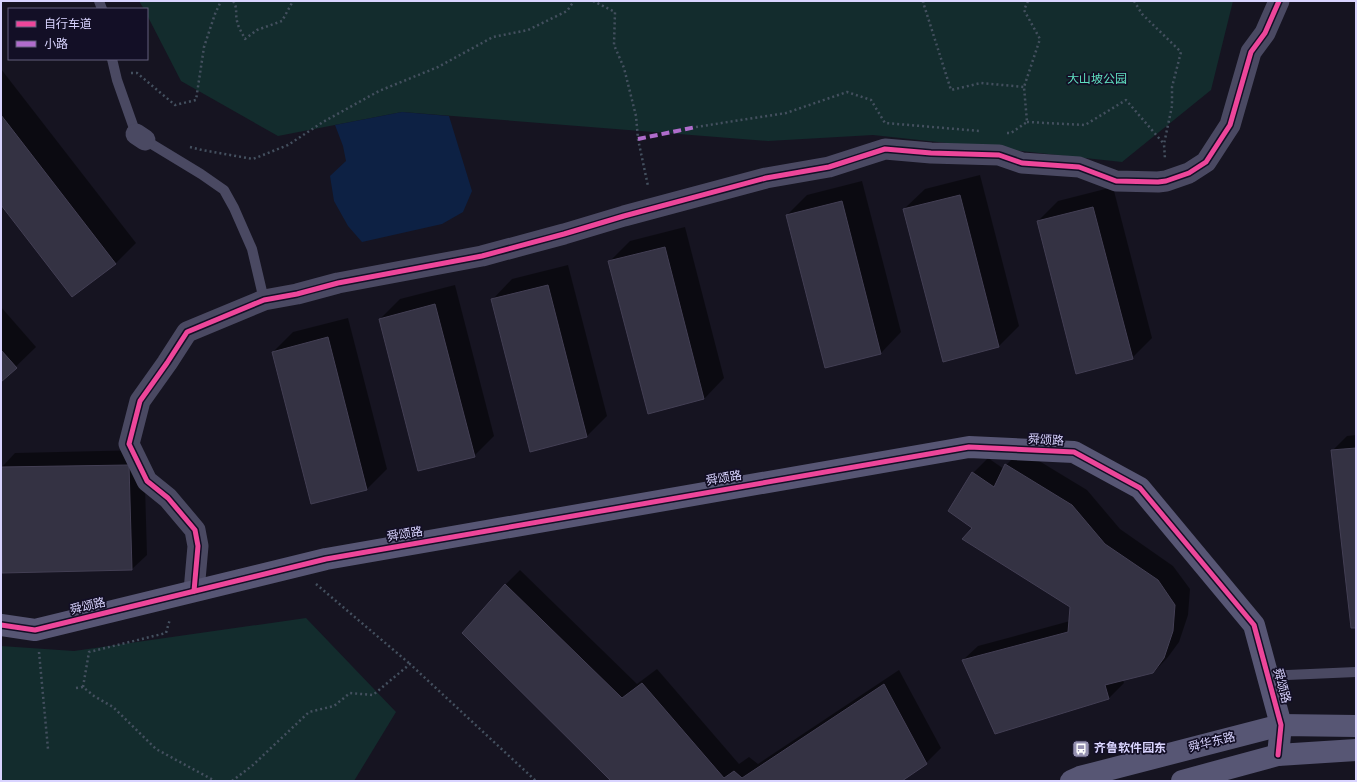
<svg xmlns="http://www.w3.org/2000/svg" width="1357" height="782" viewBox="0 0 1357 782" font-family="Overpass,'Noto Sans SC',sans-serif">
<rect width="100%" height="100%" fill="#161421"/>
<!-- green -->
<g fill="#132c2d">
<polygon points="139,1 1233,1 1211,90 1122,162 873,135 768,141 402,112 278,136 181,81 147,15 147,9 144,9"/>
<polygon points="306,618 396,712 354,781 1,781 1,646 74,651"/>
</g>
<!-- water -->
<polygon fill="#0d2144" points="402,112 449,116 472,191 463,212 442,224 362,242 348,226 334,201 330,176 346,161 343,146 335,125"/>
<!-- shadow -->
<g fill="#0007">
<polygon points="1,69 136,243 116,263 73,296 1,204"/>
<polygon points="980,175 1019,326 998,347 904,209 925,189"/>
<polygon points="862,181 901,332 881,353 826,367 787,215 807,195"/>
<polygon points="1113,187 1152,338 1132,358 1038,221 1058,201"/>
<polygon points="685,227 724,378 704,399 610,261 630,241"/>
<polygon points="568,265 607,416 586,437 492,300 512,279"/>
<polygon points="455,285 494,436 474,456 380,319 400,299"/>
<polygon points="1,307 36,347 1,381"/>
<polygon points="348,318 387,469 367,489 311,503 273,352 293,332"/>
<polygon points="1356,435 1356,627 1332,451 1347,436"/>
<polygon points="144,450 147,555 132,569 3,572 1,468 15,453"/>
<polygon points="1021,450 1087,490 1120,529 1173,566 1190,589 1188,615 1179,642 1168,657 1153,673 1123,680 1124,683 1109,698 996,733 963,660 978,646 1070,621 1071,607 973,528 949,510 973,473 988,458 1004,469 1006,465"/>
<polygon points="520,570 637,684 657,669 739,764 749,757 758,764 899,670 941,748 926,763 900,781 612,781 505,585"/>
</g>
<!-- building -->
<g fill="#343243" stroke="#433f54">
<polygon points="1,115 116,264 72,297 1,205"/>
<polygon points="960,195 999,347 943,362 903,209"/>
<polygon points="842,201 881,354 825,368 786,215"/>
<polygon points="1093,207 1133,359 1076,374 1037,221"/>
<polygon points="665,247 704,399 648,414 608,261"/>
<polygon points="548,285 587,437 530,452 491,299"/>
<polygon points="435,304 475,457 418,471 379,319"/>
<polygon points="328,337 367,490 311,504 272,352"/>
<polygon points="1,350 17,368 1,382"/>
<polygon points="1356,448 1356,628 1351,628 1331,450"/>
<polygon points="1005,464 1072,505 1105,544 1158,580 1175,605 1173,631 1164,658 1153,673 1105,685 1109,699 995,734 962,660 1068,632 1070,607 962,539 972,528 948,511 972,472 994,487"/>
<polygon points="129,465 132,570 2,573 1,467"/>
<polygon points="505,584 622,698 642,683 724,778 734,771 742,778 884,684 927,764 902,781 611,781 462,633"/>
</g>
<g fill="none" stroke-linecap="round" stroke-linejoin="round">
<!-- path -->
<g stroke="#44505f" stroke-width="2.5" stroke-dasharray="2 3" stroke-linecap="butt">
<path d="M233 1C238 8 235 13 237 21 238 27 242 33 245 39L257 30 282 21 293 1"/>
<polyline points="593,1 615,12 614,45 624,68 636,116 638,139 648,186"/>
<polyline points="924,1 923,2 951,90 981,83 1024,87"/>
<polyline points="1134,1 1142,14 1181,52 1172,87 1172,106 1164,144 1165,159"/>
<polyline points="131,73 137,73 175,105 196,100 204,47 215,14 221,1"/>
<polyline points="1027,122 1085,125 1126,100 1164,144"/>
<polyline points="696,127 786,113 847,92 871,100 885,123 980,131"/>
<polyline points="1007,133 1011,133 1027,122 1024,87 1040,39 1024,10 1028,1"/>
<polyline points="190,147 202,150 253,159 288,145 323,122 379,91 438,67 493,37 528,30 567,11 574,1"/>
<polyline points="316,584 410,664"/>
<polyline points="39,652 48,749"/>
<polyline points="83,687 89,652 166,633 170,619"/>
<polyline points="76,688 83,687 94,696 113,707 156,749 215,781"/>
<polyline points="232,781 253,765 309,712 334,706 350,693 373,695 410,664 536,781"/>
</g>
<!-- lane -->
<g stroke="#4a4962" stroke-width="10">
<polyline points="99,1 102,9"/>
<polyline points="112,59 117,80 136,134"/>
<polyline points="145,140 201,174 224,190 234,208 252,249 264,300"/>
<polyline points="1267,676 1356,672"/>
</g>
<!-- street -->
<g stroke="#4a4962" stroke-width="21">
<polyline points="136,134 145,140"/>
<polyline points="194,591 198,546 195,530 168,498 147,481 129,444 140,401 167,363 187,332 264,300 297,294 338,283 482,256 564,234 624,216 766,178 829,167 885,149 931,153 999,155 1022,163 1079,167 1116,181 1158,182 1166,181 1189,173 1206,162 1230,125 1251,52 1265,33 1279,1"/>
</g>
<!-- secondary -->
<g stroke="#575674" stroke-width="22">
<polyline points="1,625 35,630 326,559 969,447 1074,452 1140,488 1254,625 1281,725 1278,755"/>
<polyline points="1071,781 1080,777 1281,725 1356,726"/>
<polyline points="1182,781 1278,755 1356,750"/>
</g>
<!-- quiet -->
<polyline stroke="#b06ccc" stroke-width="4" stroke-dasharray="8 4" stroke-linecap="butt" points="638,139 696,127"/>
<defs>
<g id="cycleway">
<polyline points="194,591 198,546 195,530 168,498 147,481 129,444 140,401 167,363 187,332 264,300 297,294 338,283 482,256 564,234 624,216 766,178 829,167 885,149 931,153 999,155 1022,163 1079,167 1116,181 1158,182 1166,181 1189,173 1206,162 1230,125 1251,52 1265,33 1279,1"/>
<polyline points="1,625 35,630 326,559 969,447 1074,452 1140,488 1254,625 1281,725 1278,755"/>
</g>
</defs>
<!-- cycleway casing -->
<use href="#cycleway" stroke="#130f26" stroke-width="8"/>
<!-- cycleway -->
<use href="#cycleway" stroke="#ed469a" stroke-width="5"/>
</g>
<!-- icons -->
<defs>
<symbol id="bus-square" viewBox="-11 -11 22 22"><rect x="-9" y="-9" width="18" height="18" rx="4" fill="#9591b1" stroke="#130f26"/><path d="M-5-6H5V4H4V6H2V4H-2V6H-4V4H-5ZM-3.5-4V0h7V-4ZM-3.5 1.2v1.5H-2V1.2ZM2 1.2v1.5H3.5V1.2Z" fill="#fff"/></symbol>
</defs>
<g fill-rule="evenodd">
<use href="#bus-square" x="1071" y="739" width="20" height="20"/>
</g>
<g text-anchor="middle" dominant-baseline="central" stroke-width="3.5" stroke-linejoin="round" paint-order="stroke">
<!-- park labels -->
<g font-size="12" fill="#5fe0c0" stroke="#130f26">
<text x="1097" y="80">大山坡公园</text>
</g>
<!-- street labels -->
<g font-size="12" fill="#d9d4ff" stroke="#130f26">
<text transform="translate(1046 441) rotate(3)">舜颂路</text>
<text transform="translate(724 479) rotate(-10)">舜颂路</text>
<text transform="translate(405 535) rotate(-10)">舜颂路</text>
<text transform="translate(88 607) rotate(-14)">舜颂路</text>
<text transform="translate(1281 686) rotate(75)">舜颂路</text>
<text transform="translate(1212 743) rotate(-14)">舜华东路</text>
</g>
<!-- poi labels -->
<g font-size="12" font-weight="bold" fill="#d9d4ff" stroke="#130f26" text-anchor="start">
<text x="1094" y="749">齐鲁软件园东</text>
</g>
</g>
<!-- border -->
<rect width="1357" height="782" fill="none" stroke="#d9d4ff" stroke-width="4"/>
<!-- legend -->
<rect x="8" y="8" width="140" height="52" fill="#130f26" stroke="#625e7d"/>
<rect x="16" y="21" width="20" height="6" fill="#ed469a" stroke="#625e7d"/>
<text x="44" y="28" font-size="12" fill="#d9d4ff">自行车道</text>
<rect x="16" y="41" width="20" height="6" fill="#b06ccc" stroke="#625e7d"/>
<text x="44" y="48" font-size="12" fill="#d9d4ff">小路</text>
</svg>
